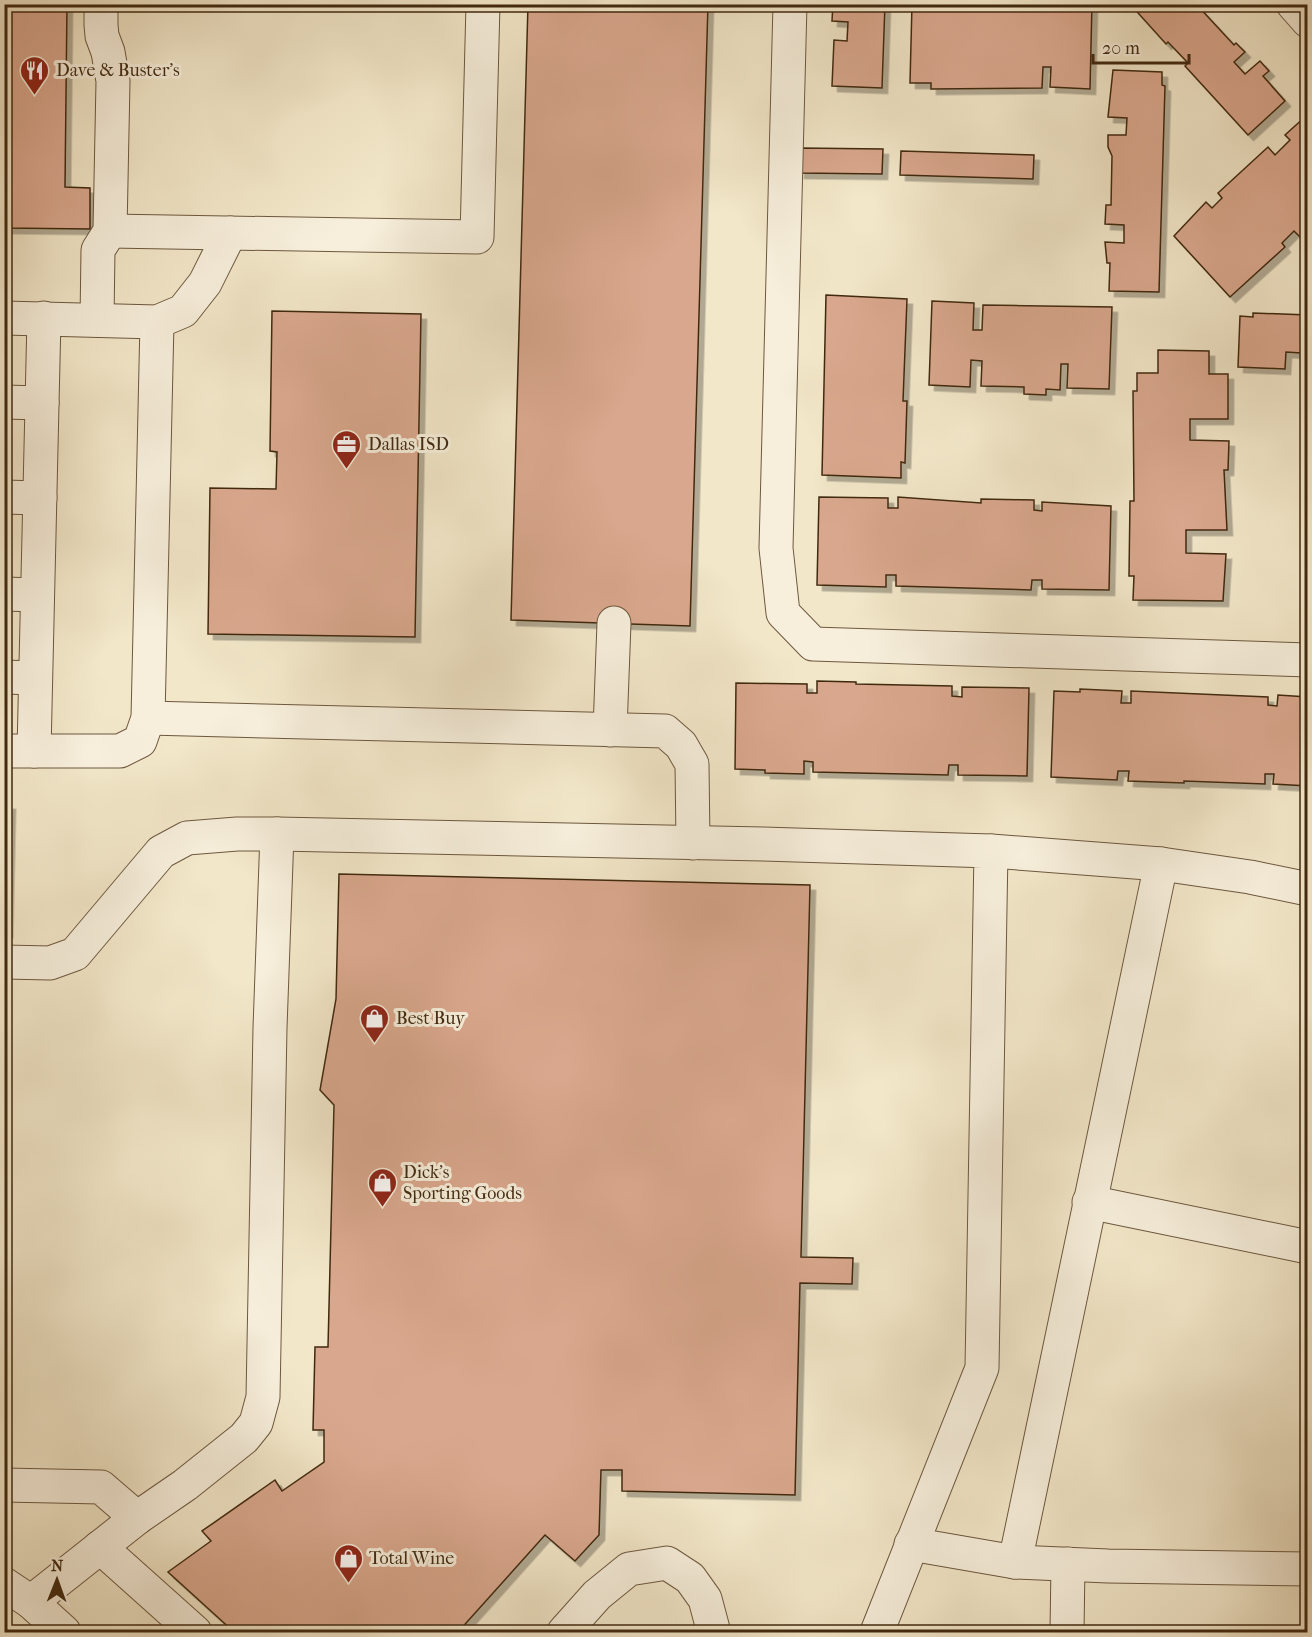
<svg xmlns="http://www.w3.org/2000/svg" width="1312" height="1637" viewBox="0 0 1312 1637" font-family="'IM FELL French Canon',serif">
<defs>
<filter id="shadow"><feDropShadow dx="5.5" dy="5.5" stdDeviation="0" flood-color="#0004"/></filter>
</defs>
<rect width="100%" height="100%" fill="#f2e7c9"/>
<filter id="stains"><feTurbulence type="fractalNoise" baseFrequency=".00333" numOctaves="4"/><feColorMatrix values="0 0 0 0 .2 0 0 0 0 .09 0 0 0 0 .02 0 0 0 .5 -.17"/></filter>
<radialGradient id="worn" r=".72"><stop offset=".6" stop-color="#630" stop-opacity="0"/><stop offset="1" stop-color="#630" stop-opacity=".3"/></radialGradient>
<!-- building -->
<g fill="#d9a78d" stroke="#412910" stroke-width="1.5" filter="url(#shadow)">
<polygon points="4,4 67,4 65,187 90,188 90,229 4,228"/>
<polygon points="528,4 708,4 690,626 511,620"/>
<polygon points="833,4 885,4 882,88 832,86 834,40 847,41 848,22 832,21"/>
<polygon points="912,4 1092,4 1090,89 1050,87 1051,67 1043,67 1042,88 931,89 931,83 910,83"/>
<polygon points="1130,4 1196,4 1234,45 1236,43 1245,52 1234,62 1245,74 1260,61 1269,71 1263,76 1285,101 1248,135 1185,66 1188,63 1168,42 1166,44"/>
<polygon points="1113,70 1162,72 1162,85 1165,86 1159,292 1109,291 1110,263 1107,263 1105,242 1124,243 1124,225 1105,224 1106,205 1111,205 1112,156 1108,147 1108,135 1126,135 1127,118 1108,117"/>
<polygon points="1306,116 1308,118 1308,236 1303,240 1294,231 1282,243 1285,247 1230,297 1174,236 1206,202 1212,208 1222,198 1218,193 1268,147 1275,155 1290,140 1285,135"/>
<polygon points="800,148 883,149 882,174 799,173"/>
<polygon points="901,151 1034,155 1033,179 900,175"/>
<polygon points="826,295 907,299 903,401 907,401 905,463 901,462 901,478 822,475"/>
<polygon points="932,301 974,303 973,330 982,330 983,305 1112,307 1109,389 1067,388 1068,364 1061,364 1060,390 1046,389 1046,395 1024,394 1024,387 981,386 982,361 971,360 970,387 929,385"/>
<polygon points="272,311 421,314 415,637 208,634 210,488 276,489 277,452 270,451"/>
<polygon points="1253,313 1308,315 1308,368 1301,367 1301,353 1286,352 1285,369 1238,367 1240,316 1253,317"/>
<polygon points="1158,350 1209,351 1209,374 1228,374 1228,419 1190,419 1190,440 1229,441 1228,470 1224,470 1227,530 1186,530 1186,553 1226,554 1223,601 1133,600 1134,576 1129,576 1130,501 1134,501 1133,391 1137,391 1137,373 1158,373"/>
<rect x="1302" y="495" width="6" height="76"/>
<polygon points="819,497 888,498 888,508 898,508 898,497 981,503 981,499 1034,500 1034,510 1042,511 1042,502 1111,506 1109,590 1042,589 1042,580 1032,580 1031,590 896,586 896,575 886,575 886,587 817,585"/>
<polygon points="817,681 856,682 856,684 952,686 952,696 962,697 962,687 1029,688 1027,776 958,775 958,765 949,765 948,775 813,772 813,762 804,761 804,774 765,773 765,770 735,769 736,683 807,684 807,693 817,693"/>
<polygon points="1080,689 1122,691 1121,703 1131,703 1131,691 1268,697 1268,705 1277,706 1278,695 1308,697 1308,786 1273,784 1274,774 1265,774 1265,784 1184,781 1184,783 1128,781 1129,771 1118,771 1117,780 1051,777 1054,691 1080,692"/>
<polygon points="4,804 10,804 7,933 4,933"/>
<polygon points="339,874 810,885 801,1257 853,1258 852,1284 800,1283 795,1495 622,1491 622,1470 601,1470 599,1535 575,1561 545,1535 458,1632 234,1632 168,1572 211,1541 202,1531 275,1480 282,1491 324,1462 324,1430 313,1430 315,1347 328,1347 334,1105 320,1090 336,999"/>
</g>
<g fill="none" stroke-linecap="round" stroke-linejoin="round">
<defs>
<g id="minor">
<polyline points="790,4 776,548 783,613 813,644 1308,660"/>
<polyline points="1293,4 1308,21"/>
<polyline points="110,231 477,237 483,4"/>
<polyline points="4,318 157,322 183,311 205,283 230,233"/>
<polyline points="97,320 98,250 110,231 113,81 108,52 102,36 101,25 101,4"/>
<polyline points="4,402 42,403"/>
<polyline points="4,497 40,498"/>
<polyline points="4,594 37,595"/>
<polyline points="4,677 35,678"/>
<polyline points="148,718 665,731 681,745 692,764 693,843"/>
<polyline points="610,730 614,623"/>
<polyline points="4,751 120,751 140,741 148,718 157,322"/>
<polyline points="34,751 44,318"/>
<polyline points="277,834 763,844 991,851 982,1368 877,1632"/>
<polyline points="991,851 1161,864 1250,877 1308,889"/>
<polyline points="4,962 50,963 75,954 161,852 187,838 237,834 277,834 270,1028 263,1397 256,1423 244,1438 185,1485 137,1518 31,1602"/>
<polyline points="1089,1202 1308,1247"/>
<polyline points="4,1485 101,1487 137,1518"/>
<polyline points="911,1544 1015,1562 1108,1566 1308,1569"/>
<polyline points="100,1547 195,1632"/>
<polyline points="1015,1562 1161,864"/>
<polyline points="4,1584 31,1602 64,1632"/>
<polyline points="564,1632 597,1595 629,1569 667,1563 690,1578 705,1599 713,1629 711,1632"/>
<polyline points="1067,1632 1068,1564"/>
</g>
</defs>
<!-- minor casing -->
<use href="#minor" stroke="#6d583e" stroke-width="35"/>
<!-- minor -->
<use href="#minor" stroke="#f7efdc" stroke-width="33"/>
</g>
<!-- icons -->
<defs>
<symbol id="restaurant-pin" viewBox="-11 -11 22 30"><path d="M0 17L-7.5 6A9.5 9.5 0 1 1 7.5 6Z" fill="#8f2418" stroke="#f7efdc"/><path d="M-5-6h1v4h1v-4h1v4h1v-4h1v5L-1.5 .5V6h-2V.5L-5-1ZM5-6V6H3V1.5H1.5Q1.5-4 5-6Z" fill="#fff"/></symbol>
<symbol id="office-pin" viewBox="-11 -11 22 30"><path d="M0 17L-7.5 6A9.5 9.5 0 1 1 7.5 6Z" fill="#8f2418" stroke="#f7efdc"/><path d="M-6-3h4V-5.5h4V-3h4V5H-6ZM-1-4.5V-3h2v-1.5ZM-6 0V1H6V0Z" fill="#fff"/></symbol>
<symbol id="shop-pin" viewBox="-11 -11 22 30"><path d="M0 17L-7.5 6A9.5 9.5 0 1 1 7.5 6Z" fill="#8f2418" stroke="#f7efdc"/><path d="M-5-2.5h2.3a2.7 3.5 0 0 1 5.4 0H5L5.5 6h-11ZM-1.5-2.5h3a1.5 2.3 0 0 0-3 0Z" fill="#fff"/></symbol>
</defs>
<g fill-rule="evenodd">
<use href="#restaurant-pin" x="18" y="54" width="33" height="45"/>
<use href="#office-pin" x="330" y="428" width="33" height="45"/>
<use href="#shop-pin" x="358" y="1002" width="33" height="45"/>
<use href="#shop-pin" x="366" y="1166" width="33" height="45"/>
<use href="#shop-pin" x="332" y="1542" width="33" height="45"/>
</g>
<g text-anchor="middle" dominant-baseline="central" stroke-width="6" stroke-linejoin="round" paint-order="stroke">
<!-- poi labels -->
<g font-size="18" fill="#412910" stroke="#f7efdc" text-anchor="start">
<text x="56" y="70">Dave &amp; Buster's</text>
<text x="368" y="444">Dallas ISD</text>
<text x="396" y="1018">Best Buy</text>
<text x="403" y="1172">Dick's<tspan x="403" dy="21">Sporting Goods</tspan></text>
<text x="369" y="1558">Total Wine</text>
</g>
</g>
<!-- margin -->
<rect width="1312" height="1637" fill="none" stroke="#f2e7c9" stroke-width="24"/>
<rect x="6" y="6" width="1300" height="1625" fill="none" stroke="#412910" stroke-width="3"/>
<rect x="12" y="12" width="1288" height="1613" fill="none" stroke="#412910" stroke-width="1.5"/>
<!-- north arrow -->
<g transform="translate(57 1580) rotate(1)" stroke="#f7efdc" stroke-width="4.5" paint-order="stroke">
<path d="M0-4.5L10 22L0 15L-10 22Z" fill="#412910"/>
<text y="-9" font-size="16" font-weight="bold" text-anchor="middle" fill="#412910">N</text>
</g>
<!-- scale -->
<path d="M1093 54v9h96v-9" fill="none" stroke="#412910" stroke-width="3"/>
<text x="1102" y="54" font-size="18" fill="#412910" stroke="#f7efdc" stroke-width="4.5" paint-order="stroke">20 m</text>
<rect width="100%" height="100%" filter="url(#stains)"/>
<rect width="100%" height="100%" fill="url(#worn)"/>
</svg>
